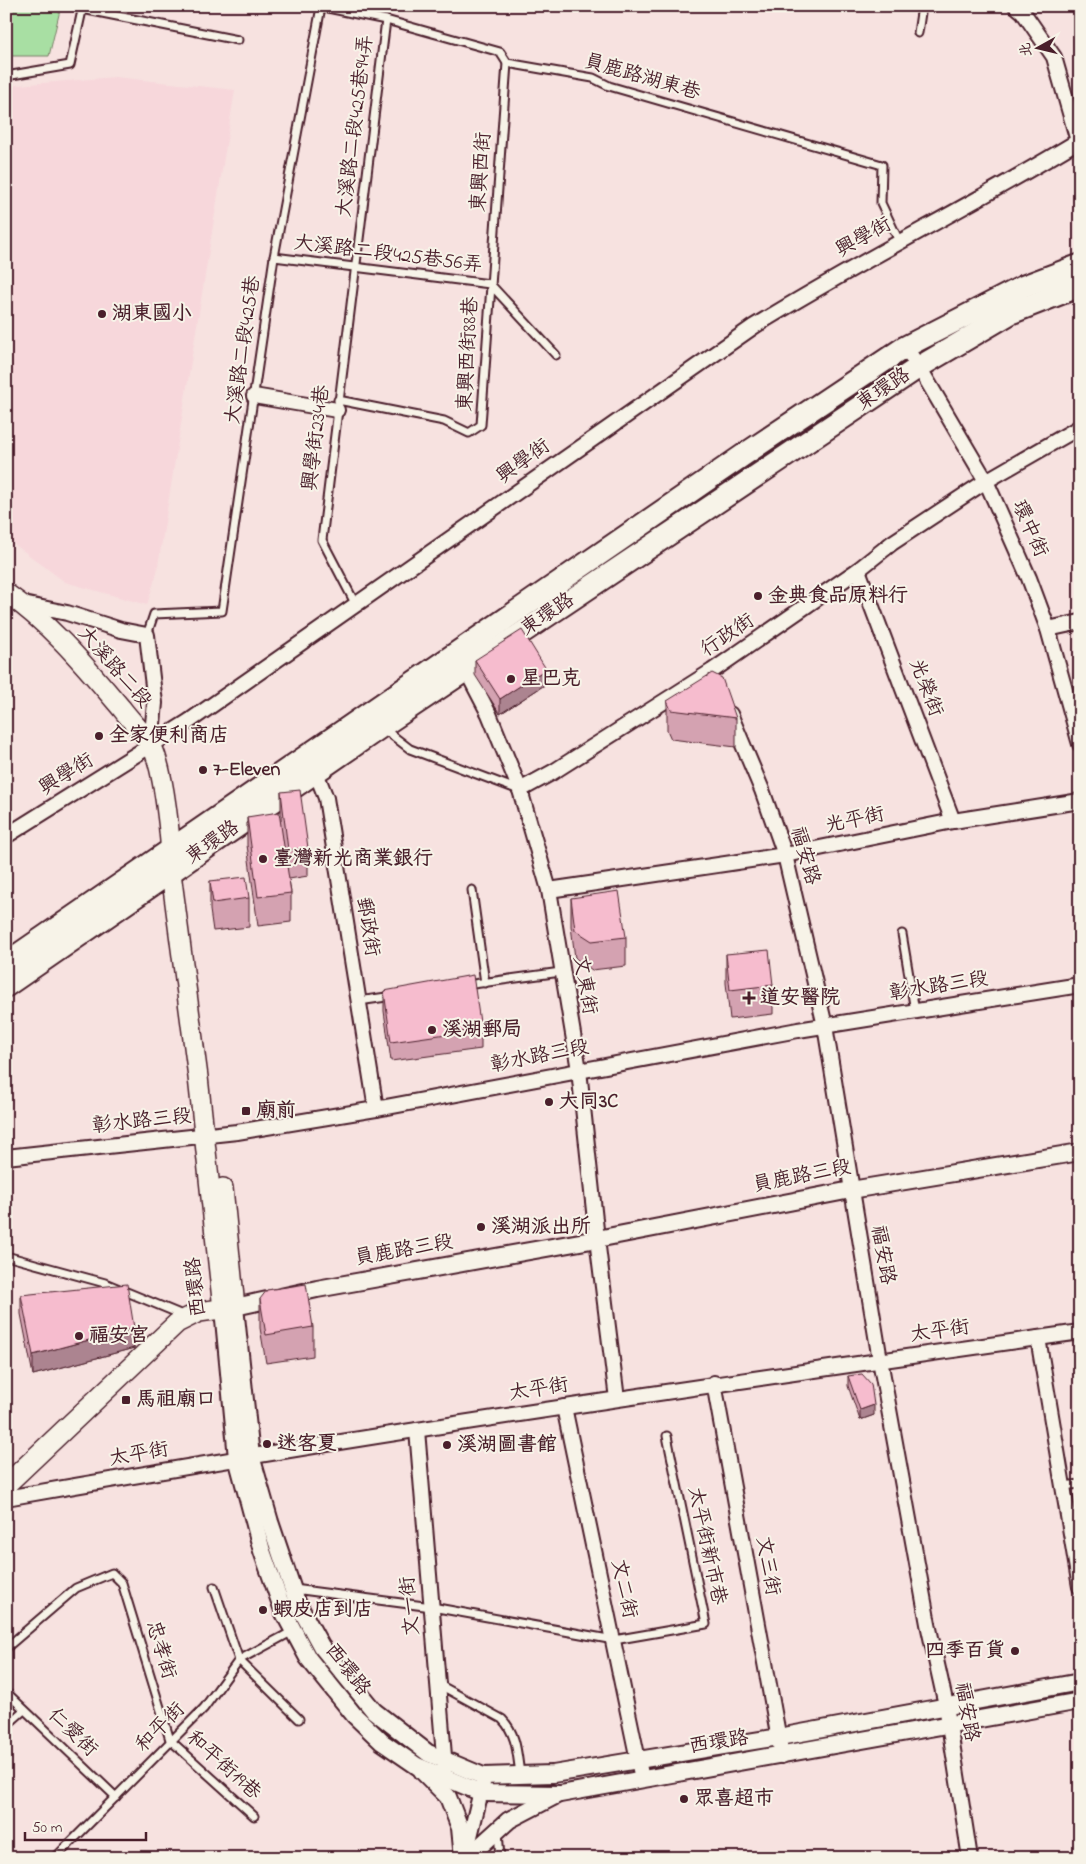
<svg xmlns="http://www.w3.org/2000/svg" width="1086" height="1864" viewBox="0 0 1086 1864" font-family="'Indie Flower','LXGW WenKai TC',sans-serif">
<rect width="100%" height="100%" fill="#f7e2e0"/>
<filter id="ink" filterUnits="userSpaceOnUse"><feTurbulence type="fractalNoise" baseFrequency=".02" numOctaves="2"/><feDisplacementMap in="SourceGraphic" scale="10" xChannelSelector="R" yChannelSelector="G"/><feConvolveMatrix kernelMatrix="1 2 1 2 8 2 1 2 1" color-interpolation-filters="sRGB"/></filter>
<g filter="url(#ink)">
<!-- built -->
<polygon fill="#f7d7db" points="115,77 235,90 157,572 147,605 65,582 6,538 6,86"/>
<!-- green -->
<polygon fill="#a8dfa3" stroke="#797f67" points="6,6 61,6 49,56 6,56"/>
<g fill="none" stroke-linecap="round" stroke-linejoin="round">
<defs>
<g id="service">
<polyline points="318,6 386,20 500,52 507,63 593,78 609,86 882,165 881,203 899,241"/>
<polyline points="82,9 238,40"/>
<polyline points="918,33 922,6"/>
<polyline points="6,76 70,65 83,6"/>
<polyline points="274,257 490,284 556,355"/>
<polyline points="338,400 444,421 469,433 481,425 507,63"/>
<polyline points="356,605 322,540 386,20"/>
<polyline points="147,635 154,614 222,611 274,257 321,7"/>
<polyline points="384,729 410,749 519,790"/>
<polyline points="472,890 485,983"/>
<polyline points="902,934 915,1011"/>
<polyline points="466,985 561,972"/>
<polyline points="359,1001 393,996"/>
<polyline points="6,1256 105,1283 185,1316"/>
<polyline points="1063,1486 1080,1484"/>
<polyline points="214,1587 239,1660 299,1719"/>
<polyline points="294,1589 432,1607 614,1640 706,1624 667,1436"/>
<polyline points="6,1648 76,1588 112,1573 122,1583 170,1740 254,1816"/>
<path d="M438 1684 502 1719C517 1734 517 1754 520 1774"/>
<polyline points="6,1692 116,1797"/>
<polyline points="6,1726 24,1710"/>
<polyline points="498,1831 500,1858"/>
<polyline points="55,1858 204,1708 239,1660 293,1631"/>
</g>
<g id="minor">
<polyline points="1016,6 1023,12 1054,57 1080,148"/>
<polyline points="905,347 919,367 986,481 1029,578 1048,629 1080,744"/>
<polyline points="254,396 337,410"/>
<polyline points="858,570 953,821"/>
<polyline points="23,604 67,613 121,630 147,635 155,703 151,745"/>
<polyline points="1048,629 1080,622"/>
<polyline points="463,664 489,714 520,790 549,890 579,1070 597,1239 617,1399"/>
<polyline points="730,714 762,790 785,855 825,1026 880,1360 928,1624 946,1705 970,1858"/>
<polyline points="313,765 326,798 376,1109"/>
<polyline points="520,790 553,772 712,671 858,570 892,543 986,481 1080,427"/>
<path d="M6 836 188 722 753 327C859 261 971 206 1078 141"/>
<polyline points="549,890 785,855 953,821 1080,801"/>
<polyline points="6,1157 237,1132 376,1109 798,1030 1080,985"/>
<polyline points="1038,1338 1080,1587"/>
<polyline points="714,1383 782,1756"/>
<polyline points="564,1407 642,1779"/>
<polyline points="417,1430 445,1768"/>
<path d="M6 1498C363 1435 721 1383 1080 1332"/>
<polyline points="465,1857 483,1783"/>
</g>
<g id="tertiary">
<polyline points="1080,1152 851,1190 597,1239 317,1289 235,1307 251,1456 270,1522 297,1602 321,1646 374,1711 428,1753 483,1776 553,1774 779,1737 1080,1682"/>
<polyline points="223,1309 237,1458 262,1551 284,1613 308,1658 354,1715 382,1742 417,1766 482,1793 560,1794 1080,1701"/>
<polyline points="422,1771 448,1797 460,1828 463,1858"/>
<polyline points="467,1858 509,1820 557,1795"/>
</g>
<g id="secondary">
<path d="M6 593C51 624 87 668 122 709 131 721 143 732 151 745 164 767 172 846 171 873L198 1077 223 1309"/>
<polyline points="6,1485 177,1323 199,1312 235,1307 223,1188"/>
</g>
<g id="primary">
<polyline points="6,963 745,454 905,347 1024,286 1080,265"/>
<polyline points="6,986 381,727 919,367 1011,313 1080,286"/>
</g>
</defs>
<!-- service casing -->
<use href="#service" stroke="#4a1f2b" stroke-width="11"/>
<!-- minor casing -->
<use href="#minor" stroke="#4a1f2b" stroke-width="18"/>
<!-- tertiary casing -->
<use href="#tertiary" stroke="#4a1f2b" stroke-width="20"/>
<!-- secondary casing -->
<use href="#secondary" stroke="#4a1f2b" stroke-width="22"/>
<!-- primary casing -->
<use href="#primary" stroke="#4a1f2b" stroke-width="25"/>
<!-- service -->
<use href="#service" stroke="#f7f3e8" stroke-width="7"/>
<!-- minor -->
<use href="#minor" stroke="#f7f3e8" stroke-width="14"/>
<!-- tertiary -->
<use href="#tertiary" stroke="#f7f3e8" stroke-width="16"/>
<!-- secondary -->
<use href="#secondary" stroke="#f7f3e8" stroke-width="19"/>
<!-- primary -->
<use href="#primary" stroke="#f7f3e8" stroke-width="21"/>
</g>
<!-- wall -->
<g fill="#d4a2b1" stroke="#4a1f2b">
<polygon points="475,660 546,684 500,714 475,675"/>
<polygon points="667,701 736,718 736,747 671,739 667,730"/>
<polygon points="281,792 308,848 308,876 289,879 291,893 291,922 258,926 247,845 247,817 281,821"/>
<polygon points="210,881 249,898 249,927 213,931 210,910"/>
<polygon points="571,898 626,937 626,966 592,970 575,958 571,926"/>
<polygon points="726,954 773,985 773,1014 730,1019 726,983"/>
<polygon points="384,991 481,1029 481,1049 391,1061 384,1011"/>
<polygon points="21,1295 134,1348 33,1375 21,1314"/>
<polygon points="260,1299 313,1327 313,1356 266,1363 260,1328"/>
<polygon points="848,1376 874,1415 860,1420 848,1386"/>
</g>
<!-- shaded-wall -->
<g fill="#ac8490" stroke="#4a1f2b">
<polygon points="546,669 546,684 500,714 500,699"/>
<polygon points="134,1328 134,1348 33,1375 33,1355"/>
<polygon points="874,1405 874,1415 860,1420 860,1410"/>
</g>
<!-- building -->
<g fill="#f6bcce" stroke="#4a1f2b">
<polygon points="522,630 546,669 500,699 475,660"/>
<polygon points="712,673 722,678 736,718 671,710 667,701"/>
<polygon points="300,790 308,848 288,850 281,792"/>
<polygon points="279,812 291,893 258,897 247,817"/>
<polygon points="246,877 249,898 213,903 210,881"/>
<polygon points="619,891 626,937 592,941 575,930 571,898"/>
<polygon points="769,950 773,985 730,990 726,954"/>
<polygon points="473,975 481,1029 391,1042 384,991"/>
<polygon points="127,1284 134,1328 33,1355 21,1295"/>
<polygon points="306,1284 313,1327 266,1335 260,1299 267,1290"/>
<polygon points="862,1374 871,1384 874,1405 860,1410 848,1376"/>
</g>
</g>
<!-- markers -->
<g fill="#4a1f2b" stroke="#f7f3e8" stroke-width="2">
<circle cx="102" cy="314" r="5"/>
<circle cx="758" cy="596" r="5"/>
<circle cx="511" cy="679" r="5"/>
<circle cx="99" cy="736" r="5"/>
<circle cx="203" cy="770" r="5"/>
<circle cx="263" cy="859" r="5"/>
<path d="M746.5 990.5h5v5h5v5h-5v5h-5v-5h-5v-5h5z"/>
<circle cx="432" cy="1030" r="5"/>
<circle cx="549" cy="1102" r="5"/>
<rect x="241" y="1106" width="10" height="10" rx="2.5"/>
<circle cx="481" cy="1227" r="5"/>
<circle cx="79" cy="1336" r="5"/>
<rect x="121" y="1395" width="10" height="10" rx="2.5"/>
<circle cx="267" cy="1444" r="5"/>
<circle cx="447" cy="1445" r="5"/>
<circle cx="263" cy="1610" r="5"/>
<circle cx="1015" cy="1651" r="5"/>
<circle cx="684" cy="1799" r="5"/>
</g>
<g text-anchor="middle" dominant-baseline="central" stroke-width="4" stroke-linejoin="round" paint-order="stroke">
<!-- street labels -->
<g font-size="20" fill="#4a1f2b" stroke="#f7f3e8">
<text transform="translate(642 78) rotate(16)">員鹿路湖東巷</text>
<text transform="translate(356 126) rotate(-83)">大溪路二段425巷94弄</text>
<text transform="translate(482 172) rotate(-86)">東興西街</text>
<text transform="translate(864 238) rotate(-29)">興學街</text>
<text transform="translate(388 255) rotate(7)">大溪路二段425巷56弄</text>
<text transform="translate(244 350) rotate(-82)">大溪路二段425巷</text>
<text transform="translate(469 354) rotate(-87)">東興西街88巷</text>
<text transform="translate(884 390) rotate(-34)">東環路</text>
<text transform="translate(317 438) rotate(-83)">興學街234巷</text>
<text transform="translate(524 462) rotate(-36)">興學街</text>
<text transform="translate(1029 529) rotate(66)">環中街</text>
<text transform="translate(548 615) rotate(-34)">東環路</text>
<text transform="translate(728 636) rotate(-34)">行政街</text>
<text transform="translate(114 668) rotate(49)">大溪路二段</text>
<text transform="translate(925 688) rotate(69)">光榮街</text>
<text transform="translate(67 775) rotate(-32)">興學街</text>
<text transform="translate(855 821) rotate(-12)">光平街</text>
<text transform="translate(213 843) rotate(-35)">東環路</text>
<text transform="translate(804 856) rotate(74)">福安路</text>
<text transform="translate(367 927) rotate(81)">郵政街</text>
<text transform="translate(584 985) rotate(80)">文東街</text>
<text transform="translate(939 987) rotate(-9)">彰水路三段</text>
<text transform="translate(540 1057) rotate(-11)">彰水路三段</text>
<text transform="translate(142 1122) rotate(-6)">彰水路三段</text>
<text transform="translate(802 1177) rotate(-11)">員鹿路三段</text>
<text transform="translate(404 1251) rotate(-10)">員鹿路三段</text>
<text transform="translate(882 1255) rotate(80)">福安路</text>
<text transform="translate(197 1287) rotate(-96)">西環路</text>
<text transform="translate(940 1332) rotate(-8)">太平街</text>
<text transform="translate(539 1390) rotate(-9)">太平街</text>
<text transform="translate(139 1455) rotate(-10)">太平街</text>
<text transform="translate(706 1546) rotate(78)">太平街新市巷</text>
<text transform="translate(767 1566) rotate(80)">文三街</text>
<text transform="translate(623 1589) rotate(78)">文二街</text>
<text transform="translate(411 1606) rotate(-95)">文一街</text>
<text transform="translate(160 1650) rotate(73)">忠孝街</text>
<text transform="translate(347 1670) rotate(52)">西環路</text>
<text transform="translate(966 1712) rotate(80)">福安路</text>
<text transform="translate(161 1728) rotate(-45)">和平街</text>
<text transform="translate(72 1733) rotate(44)">仁愛街</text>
<text transform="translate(719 1743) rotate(-9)">西環路</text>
<text transform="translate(223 1766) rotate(42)">和平街19巷</text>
</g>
<!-- poi labels -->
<g font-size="20" font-weight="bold" fill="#4a1f2b" stroke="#f7f3e8" text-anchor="start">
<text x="112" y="314">湖東國小</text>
<text x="768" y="596">金典食品原料行</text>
<text x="521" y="679">星巴克</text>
<text x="109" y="736">全家便利商店</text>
<text x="213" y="770">7-Eleven</text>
<text x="273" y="859">臺灣新光商業銀行</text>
<text x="760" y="998">道安醫院</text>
<text x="442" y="1030">溪湖郵局</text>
<text x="559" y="1102">大同3C</text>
<text x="256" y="1111">廟前</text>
<text x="491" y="1227">溪湖派出所</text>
<text x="89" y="1336">福安宮</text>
<text x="136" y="1400">馬祖廟口</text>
<text x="277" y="1444">迷客夏</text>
<text x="457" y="1445">溪湖圖書館</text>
<text x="273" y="1610">蝦皮店到店</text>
<text x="1005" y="1651" text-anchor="end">四季百貨</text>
<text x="694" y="1799">眾喜超市</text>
</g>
</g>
<!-- margin -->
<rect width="1086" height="1864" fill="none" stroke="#f7f3e8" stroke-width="25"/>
<rect x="12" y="12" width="1061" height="1839" fill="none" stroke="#4a1f2b" stroke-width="2" filter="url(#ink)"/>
<!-- north arrow -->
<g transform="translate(1038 48) rotate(262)" stroke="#f7f3e8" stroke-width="4" paint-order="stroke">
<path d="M0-4L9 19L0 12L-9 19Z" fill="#4a1f2b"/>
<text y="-8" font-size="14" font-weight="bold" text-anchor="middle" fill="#4a1f2b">北</text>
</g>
<!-- scale -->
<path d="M25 1832v8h121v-8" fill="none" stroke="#4a1f2b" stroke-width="2.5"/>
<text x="32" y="1832" font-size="15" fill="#4a1f2b" stroke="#f7f3e8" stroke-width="4" paint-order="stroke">50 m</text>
</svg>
